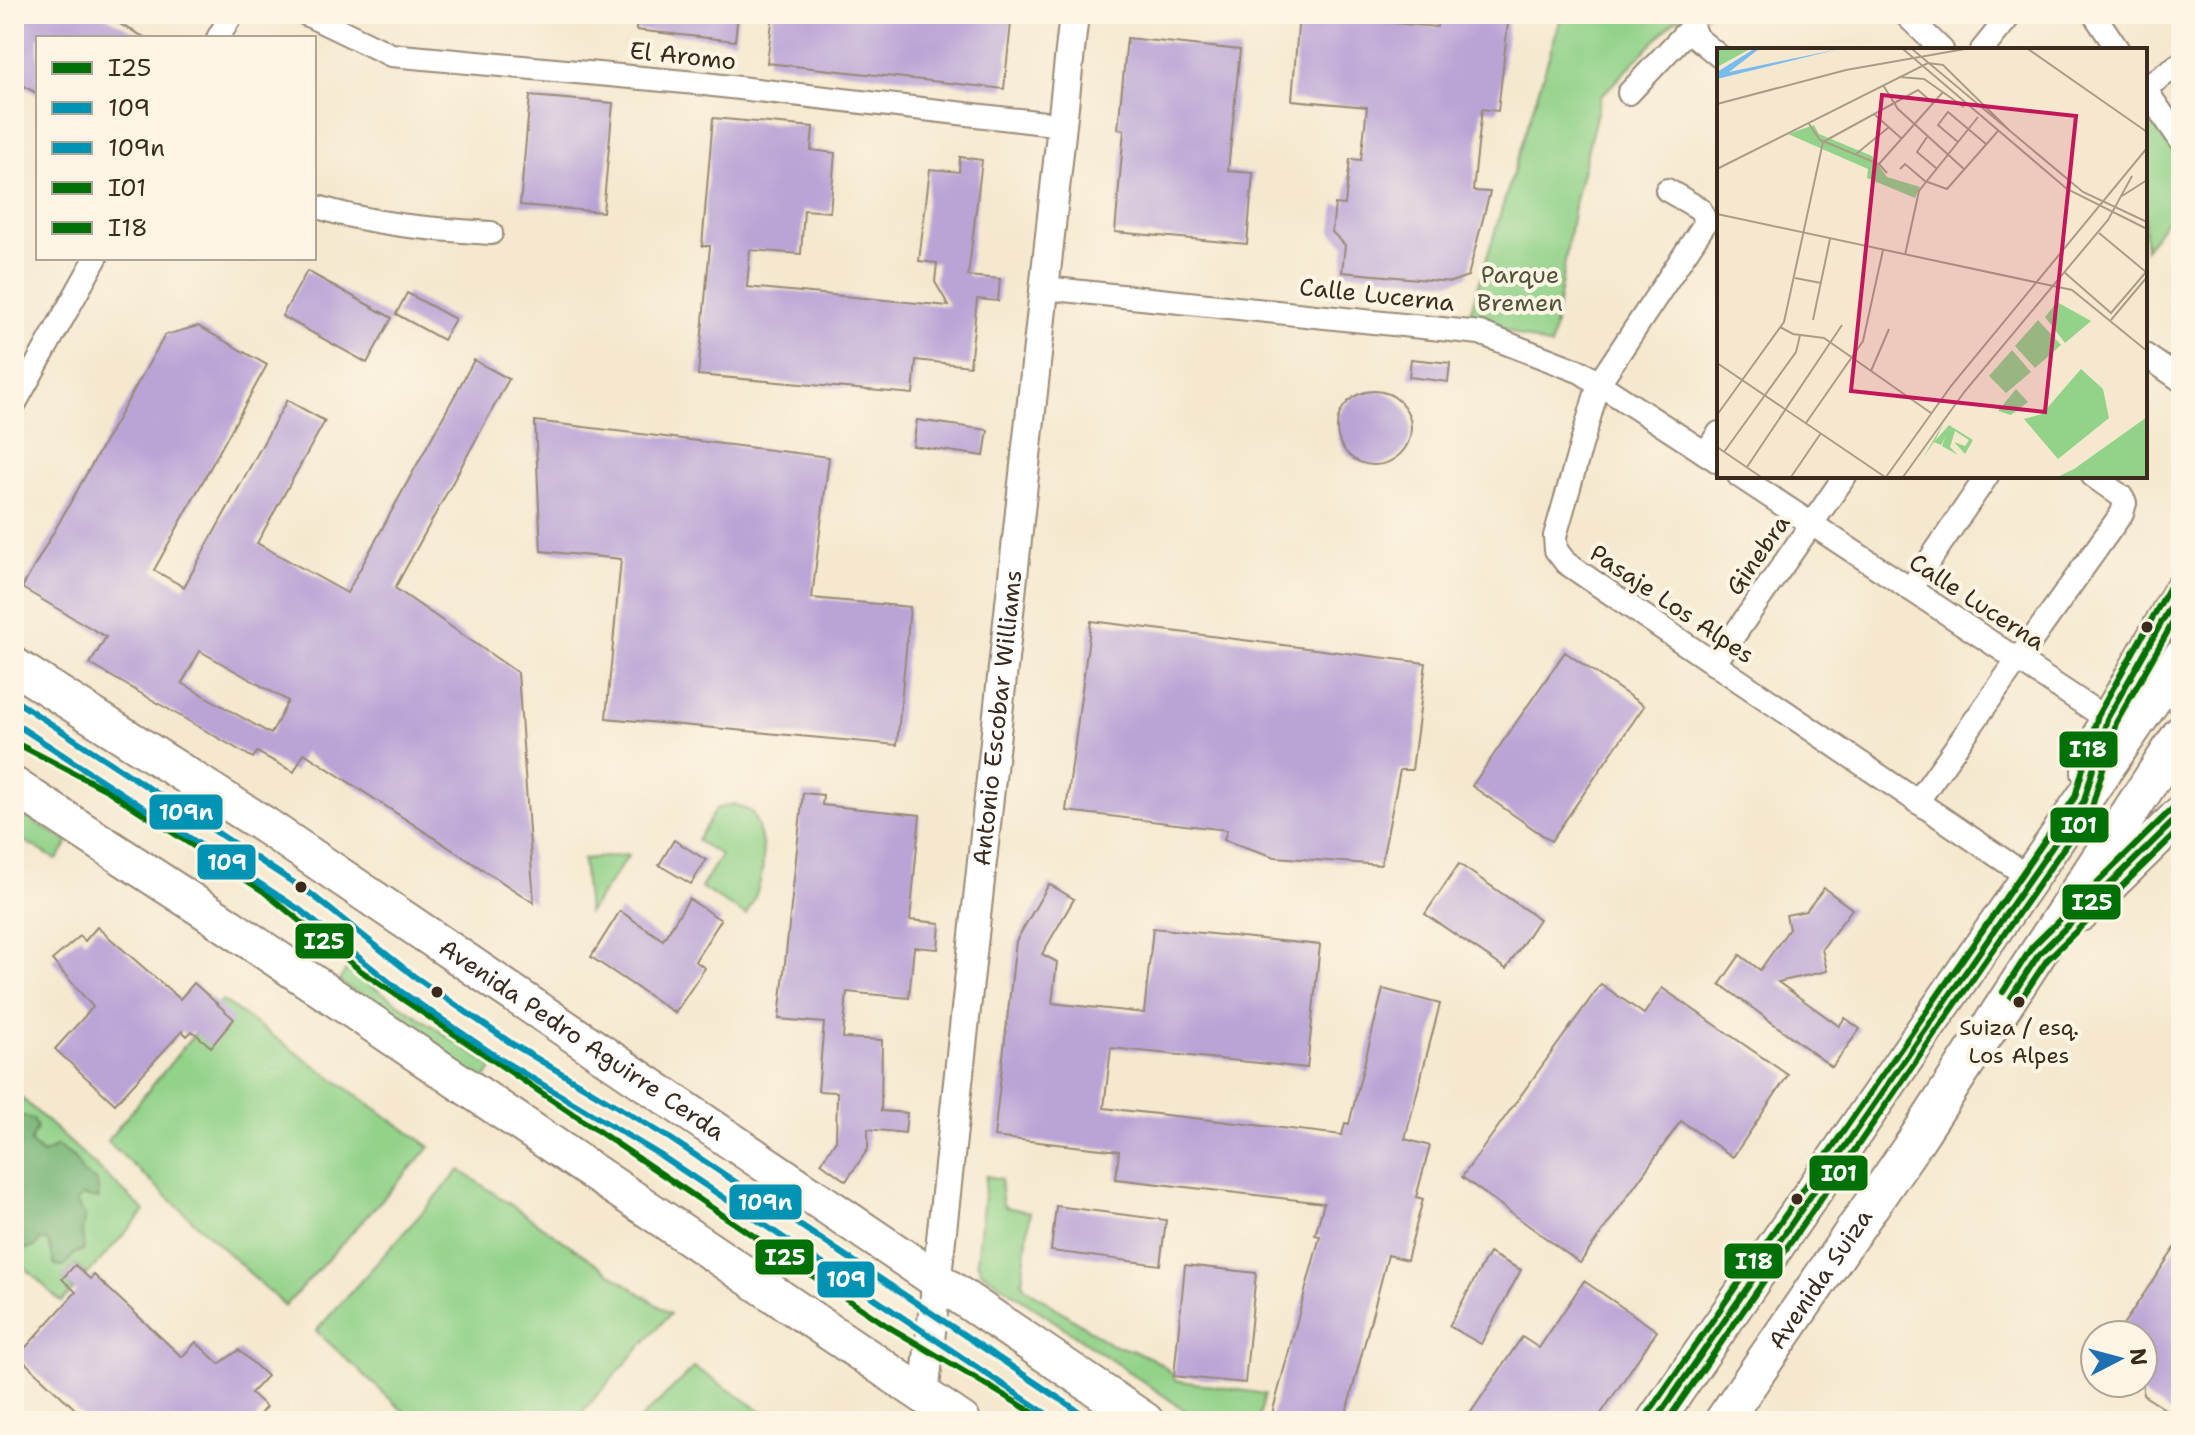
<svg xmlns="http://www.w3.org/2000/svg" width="2195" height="1435" viewBox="0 0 2195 1435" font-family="'Shantell Sans',sans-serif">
<rect width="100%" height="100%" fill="#fcf5e5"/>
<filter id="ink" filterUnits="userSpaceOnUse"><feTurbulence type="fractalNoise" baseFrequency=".0125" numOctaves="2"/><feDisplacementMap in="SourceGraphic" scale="16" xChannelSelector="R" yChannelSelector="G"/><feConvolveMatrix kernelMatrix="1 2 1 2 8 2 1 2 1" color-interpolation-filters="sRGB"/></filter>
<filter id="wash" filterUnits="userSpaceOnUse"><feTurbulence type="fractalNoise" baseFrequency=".006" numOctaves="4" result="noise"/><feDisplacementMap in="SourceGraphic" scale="32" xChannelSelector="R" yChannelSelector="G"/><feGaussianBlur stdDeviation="1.8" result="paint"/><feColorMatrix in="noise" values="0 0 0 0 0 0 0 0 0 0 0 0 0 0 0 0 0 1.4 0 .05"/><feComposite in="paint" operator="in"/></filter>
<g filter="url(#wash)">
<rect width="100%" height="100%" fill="#f5e8cf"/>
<!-- green -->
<g fill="#92d289" stroke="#667e54" stroke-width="2">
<polygon points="1562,14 1709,14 1675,20 1601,96 1575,200 1551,347 1485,322 1468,319"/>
<polygon points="2145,115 2181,160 2181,200 2145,249"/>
<path d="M733 804 752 812C769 848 766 881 746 915L701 888 721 855 697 841 716 809Z"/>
<polygon points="14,810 68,842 57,860 14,835"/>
<polygon points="629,855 588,913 583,859"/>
<polygon points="347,969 493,1067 483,1082 339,981"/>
<polygon points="222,1000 430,1147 285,1306 107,1141"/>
<polygon points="14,1091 145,1211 87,1275 75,1265 63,1279 73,1290 61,1302 14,1257"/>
<polygon points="460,1170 670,1314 574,1421 414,1421 316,1331"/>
<path d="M986 1176 1001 1179 1002 1202 1005 1207 1030 1212 1022 1283 1025 1287 1112 1345C1133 1350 1165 1359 1175 1380L1265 1394 1258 1421H1201L982 1272 977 1262Z"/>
<polygon points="694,1367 777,1421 639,1421"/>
</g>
<!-- forest -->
<polygon fill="#75b475" stroke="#586f4a" stroke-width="2" points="14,1113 33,1119 37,1128 30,1143 43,1154 57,1146 74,1158 83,1173 97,1182 99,1199 82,1196 76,1202 85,1216 82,1232 84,1250 75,1253 64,1266 55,1265 48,1241 40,1240 35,1247 26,1249 14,1240"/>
<g id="blocks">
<!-- building -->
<g fill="#baa4d6" fill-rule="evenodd">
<polygon points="14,14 101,14 146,38 38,38 38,94 14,81"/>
<polygon points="637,14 738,14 735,41 636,30"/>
<polygon points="773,14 1012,14 1004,89 767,63"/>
<polygon points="1299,14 1384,14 1384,22 1437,27 1438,14 1509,14 1498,111 1482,109 1473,191 1490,192 1468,276 1451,282 1342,272 1345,245 1332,232 1335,204 1345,205 1350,159 1361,160 1367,107 1292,100"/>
<polygon points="1127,38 1240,50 1228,171 1253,173 1247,244 1115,232 1124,130 1118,129"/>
<polygon points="530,96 613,103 603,212 520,205"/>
<polygon points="713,118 813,127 811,150 835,153 830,212 804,210 801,254 750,250 747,287 949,306 935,282 937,263 919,261 930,169 959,172 960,157 982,160 968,276 1000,279 998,301 977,299 970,366 916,360 913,394 698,375 710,246 702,246"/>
<polygon points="307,271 392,318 367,363 282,316"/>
<polygon points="407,293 455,319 443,340 396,314"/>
<path d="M198 326 267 365 154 570 184 587 287 400 325 421 257 543 347 593 474 360 509 379 395 588 518 673 534 903 304 753 294 772 257 752 253 758 90 664 106 637 22 588 165 335ZM200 651 288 701 271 734 182 683Z"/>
<polygon points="1411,359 1450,363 1448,382 1409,377"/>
<circle cx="1374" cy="428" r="37"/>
<polygon points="917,420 988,430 984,456 913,446"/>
<polygon points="535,421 829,457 812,598 910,607 897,745 606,718 621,559 541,551"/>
<polygon points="1091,621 1426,663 1412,770 1400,770 1381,865 1275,857 1224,840 1227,830 1066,811"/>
<polygon points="1565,652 1644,706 1551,841 1472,786"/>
<polygon points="803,793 823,795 822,805 920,815 910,920 940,923 938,949 914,947 909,998 847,992 843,1038 882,1040 881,1111 907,1113 905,1133 868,1129 868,1149 846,1181 821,1163 836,1140 837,1092 818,1091 824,1023 779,1019"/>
<polygon points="674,840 706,860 691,884 659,865"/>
<polygon points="1459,864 1539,919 1506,969 1425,914"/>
<polygon points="1049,884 1074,899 1042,954 1057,962 1052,1003 1144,1013 1153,928 1320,945 1307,1068 1111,1048 1104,1108 1342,1135 1345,1123 1349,1124 1383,989 1440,1004 1405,1139 1430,1146 1416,1197 1423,1199 1407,1260 1388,1255 1344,1421 1270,1421 1320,1236 1315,1235 1324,1203 1116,1179 1119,1151 994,1137 1016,941"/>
<polygon points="1824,888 1852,909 1822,949 1827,971 1778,982 1839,1026 1845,1018 1860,1029 1832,1067 1720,984 1740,955 1760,970 1789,929 1786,915 1806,911"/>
<polygon points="689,899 721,920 695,961 705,968 675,1013 591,957 620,911 663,940"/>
<polygon points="97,927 180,999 194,983 234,1019 211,1047 192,1031 187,1036 182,1031 115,1104 55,1049 93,1007 52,960 80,936 85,941"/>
<polygon points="1601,984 1644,1014 1662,988 1788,1075 1733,1157 1681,1121 1580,1263 1462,1177"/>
<polygon points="1056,1206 1166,1220 1160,1265 1051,1251"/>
<polygon points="2181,1239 2181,1419 2143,1395 2143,1335 2116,1335"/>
<polygon points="1489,1253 1521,1270 1481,1344 1449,1326"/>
<polygon points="75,1265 90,1279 94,1275 182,1357 196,1342 219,1364 239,1350 267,1376 251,1393 266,1407 254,1421 88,1421 18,1356 76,1292 62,1279"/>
<polygon points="1185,1265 1256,1273 1245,1383 1174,1376"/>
<polygon points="1584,1281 1657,1331 1596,1421 1465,1421 1522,1337 1539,1348"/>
</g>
</g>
</g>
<g filter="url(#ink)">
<use href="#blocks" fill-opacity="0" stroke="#988976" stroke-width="2"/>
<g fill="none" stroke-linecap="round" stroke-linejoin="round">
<defs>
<g id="minor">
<polyline points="306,14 391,55 696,83 1062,125"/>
<polyline points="1905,14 1942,50"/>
<polyline points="2094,14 2118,50"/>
<polyline points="1692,26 1696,37 1719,56"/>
<polyline points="218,38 232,14"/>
<polyline points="1982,50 2011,14"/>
<polyline points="2145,88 2181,63"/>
<polyline points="2145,89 2181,141"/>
<polyline points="1629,93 1692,26 1693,14"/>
<polyline points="1667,190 1700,209 1706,222 1599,383 1555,536 1556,550 1566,563 2030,878"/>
<path d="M314 206C375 225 427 229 491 233"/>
<polyline points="1044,288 1480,333 1581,372 1719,462"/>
<polyline points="2145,355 2181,380"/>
<polyline points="14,405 96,258"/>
<polyline points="1705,453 1719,433"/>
<polyline points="1739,476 2107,719"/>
<polyline points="1910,589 1987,476"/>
<polyline points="1714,664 1845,476"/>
<polyline points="1917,802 2122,513 2125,503 2121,496 2093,476"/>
</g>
<g id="tertiary">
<path id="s1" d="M924 1396 1074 14"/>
</g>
<polyline id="secondary" points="2107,719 2181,588"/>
<g id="primary">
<path id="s2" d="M14 666 266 826 1145 1421"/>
<polyline points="2090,772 2107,719"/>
<polyline points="14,786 206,911 962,1421"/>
<polyline points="2080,913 2181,814"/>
<polyline points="1655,1421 2181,658"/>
<path id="s3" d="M1723 1421 1918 1137 2181 734"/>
</g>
</defs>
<!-- minor casing -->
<use href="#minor" stroke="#988976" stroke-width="26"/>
<!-- tertiary casing -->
<use href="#tertiary" stroke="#988976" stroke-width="32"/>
<!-- secondary casing -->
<use href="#secondary" stroke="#988976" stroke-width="36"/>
<!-- primary casing -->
<use href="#primary" stroke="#988976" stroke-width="40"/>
<!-- minor -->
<use href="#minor" stroke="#fff" stroke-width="22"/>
<!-- tertiary -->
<use href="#tertiary" stroke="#fff" stroke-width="28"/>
<!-- secondary -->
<use href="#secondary" stroke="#fff" stroke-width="32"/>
<!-- primary -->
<use href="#primary" stroke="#fff" stroke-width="36"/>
<defs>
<g id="bus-1">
<polyline points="14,742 107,790 263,891 361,971 884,1324 1047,1421"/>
<polyline points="2011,997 2039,954 2181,814"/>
<polyline points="1655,1421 2084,801 2107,719 2181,588"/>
</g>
<polyline id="bus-2" points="14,723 300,910 403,993 500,1059 660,1155 1057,1421"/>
<polyline id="bus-3" points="19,703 311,894 415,977 511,1043 671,1139 1081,1413"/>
<g id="bus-4">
<polyline points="2019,1002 2047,960 2181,828"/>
<polyline points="1667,1421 2092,807 2116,723 2181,608"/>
</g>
<g id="bus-5">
<polyline points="2003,992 2032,947 2174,807"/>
<polyline points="1647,1415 2075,797 2098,715 2172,583"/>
</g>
</defs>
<!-- bus-1 casing -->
<use href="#bus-1" stroke="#fcf5e5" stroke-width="12"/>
<!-- bus-2 casing -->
<use href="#bus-2" stroke="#fcf5e5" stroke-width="12"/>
<!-- bus-3 casing -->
<use href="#bus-3" stroke="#fcf5e5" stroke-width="12"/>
<!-- bus-4 casing -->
<use href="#bus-4" stroke="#fcf5e5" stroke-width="12"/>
<!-- bus-5 casing -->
<use href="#bus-5" stroke="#fcf5e5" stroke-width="12"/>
<!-- bus-1 -->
<use href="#bus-1" stroke="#007106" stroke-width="6"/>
<!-- bus-2 -->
<use href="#bus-2" stroke="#0093b3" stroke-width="6"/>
<!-- bus-3 -->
<use href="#bus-3" stroke="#0093b3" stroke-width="6"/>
<!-- bus-4 -->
<use href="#bus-4" stroke="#007106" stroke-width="6"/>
<!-- bus-5 -->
<use href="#bus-5" stroke="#007106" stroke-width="6"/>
</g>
</g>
<!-- markers -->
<g fill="#3b2a1e" stroke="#fcf5e5" stroke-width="3">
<circle cx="2147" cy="627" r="7"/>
<circle cx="301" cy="887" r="7"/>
<circle cx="437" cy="992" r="7"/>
<circle cx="2019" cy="1002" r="7"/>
<circle cx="1797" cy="1199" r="7"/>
</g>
<g text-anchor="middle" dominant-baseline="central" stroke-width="8" stroke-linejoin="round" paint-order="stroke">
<!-- bus labels -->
<g font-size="22" fill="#3b2a1e" stroke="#fcf5e5">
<text x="2019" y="1027">Suiza / esq.<tspan x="2019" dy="28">Los Alpes</tspan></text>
</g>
<!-- street labels -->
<g font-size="24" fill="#3b2a1e" stroke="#fcf5e5">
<text transform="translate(683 56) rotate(6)">El Aromo</text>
<text transform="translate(1377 295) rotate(6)">Calle Lucerna</text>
<text transform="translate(1758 555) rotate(-55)">Ginebra</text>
<text transform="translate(1977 602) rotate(33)">Calle Lucerna</text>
<text transform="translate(1672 604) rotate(34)">Pasaje Los Alpes</text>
<text stroke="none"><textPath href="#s1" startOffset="682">Antonio Escobar Williams</textPath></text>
<text stroke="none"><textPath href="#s2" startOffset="680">Avenida Pedro Aguirre Cerda</textPath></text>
<text stroke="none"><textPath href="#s3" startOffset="172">Avenida Suiza</textPath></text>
</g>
<!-- park labels -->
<g font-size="24" fill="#515439" stroke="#fcf5e5">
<text x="1520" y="275">Parque<tspan x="1520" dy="28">Bremen</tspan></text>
</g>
</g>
<!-- overview -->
<g transform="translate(1717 48)">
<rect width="430" height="430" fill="#f5e8cf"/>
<path d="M0 1H33L0 19ZM97 77 102 86 155 108 170 129 203 139 198 150 150 130 151 121 71 86ZM340 254 374 273 348 295 328 269ZM321 272 344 297 318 320 298 298ZM295 302 314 324 289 345 272 328ZM364 321 386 341 392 370 341 411 307 371 325 366ZM299 341 311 354 294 367 281 363ZM430 369V429H340L357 421ZM227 374 218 393 232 377 256 392 248 406 237 394 248 398 252 392 238 383 233 399 241 407 225 398 228 389 224 397 217 394 206 410Z" fill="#92d289"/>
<path d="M37 1H42L12 24 122 1 0 31V24Z" fill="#78bbee"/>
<path fill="none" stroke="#ab9c88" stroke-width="2" d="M186 1 350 141 430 181M195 1 366 144 430 174M311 1 430 84M182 29 207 31 247 59M166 37 181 61 248 122M0 56 129 22 248 1M157 66 185 91M92 76 103 92 162 116 170 125M210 89 200 104 219 120M106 94 201 42 216 55M241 94 221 77 231 64 269 96M139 106 172 79M162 116 226 44M0 121 211 15 226 17 292 82M183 121 188 116 208 133 230 141 281 83M405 148 430 132M0 166 355 242 430 303M188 207 202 143 261 69M347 224 394 265 429 224 382 185M78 230 104 235M96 272 113 191M394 272 430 229M63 279 76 286 107 290 214 365M0 315 168 429M154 323 172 281M0 367 67 274 106 94M89 375 146 293 166 202M0 399 44 429M7 404 79 304 83 287M30 419 125 277M74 429 104 385M169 429 234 338 430 100M186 429 248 343 391 172 415 128"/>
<path fill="#c2185b" fill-opacity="0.15" stroke="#c2185b" stroke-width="4" d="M165 47 359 68 328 364 134 343Z"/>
<rect width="430" height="430" fill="none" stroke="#3b2a1e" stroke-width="4"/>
</g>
<g stroke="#fcf5e5" stroke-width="3">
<rect x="2058" y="730" width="61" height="39" rx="8" fill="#007106"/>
<rect x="148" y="793" width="76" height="38" rx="8" fill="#0093b3"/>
<rect x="2049" y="806" width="61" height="38" rx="8" fill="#007106"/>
<rect x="196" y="843" width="61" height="38" rx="8" fill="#0093b3"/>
<rect x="2061" y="883" width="61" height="38" rx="8" fill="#007106"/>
<rect x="294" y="922" width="61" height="38" rx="8" fill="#007106"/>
<rect x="1808" y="1154" width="61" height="38" rx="8" fill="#007106"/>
<rect x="728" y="1183" width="75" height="38" rx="8" fill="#0093b3"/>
<rect x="754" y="1238" width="61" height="38" rx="8" fill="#007106"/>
<rect x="1723" y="1242" width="61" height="38" rx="8" fill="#007106"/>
<rect x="816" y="1260" width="60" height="39" rx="8" fill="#0093b3"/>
</g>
<g font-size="22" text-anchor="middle" font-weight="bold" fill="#fff">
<text x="2088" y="757">I18</text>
<text x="186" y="820">109n</text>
<text x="2079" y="833">I01</text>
<text x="227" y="870">109</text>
<text x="2092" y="910">I25</text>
<text x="324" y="949">I25</text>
<text x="1839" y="1181">I01</text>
<text x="765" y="1210">109n</text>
<text x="785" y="1265">I25</text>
<text x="1754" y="1269">I18</text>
<text x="846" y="1287">109</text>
</g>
<!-- margin -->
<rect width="2195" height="1435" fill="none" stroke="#fcf5e5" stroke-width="48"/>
<!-- legend -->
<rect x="36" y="36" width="280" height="224" fill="#fcf5e5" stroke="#afa495" stroke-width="2"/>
<rect x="52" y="62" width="40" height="12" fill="#007106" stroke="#afa495" stroke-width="2"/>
<text x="108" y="76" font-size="24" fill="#3b2a1e">I25</text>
<rect x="52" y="102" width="40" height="12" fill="#0093b3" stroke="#afa495" stroke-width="2"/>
<text x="108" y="116" font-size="24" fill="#3b2a1e">109</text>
<rect x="52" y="142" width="40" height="12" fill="#0093b3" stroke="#afa495" stroke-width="2"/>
<text x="108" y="156" font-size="24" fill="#3b2a1e">109n</text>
<rect x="52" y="182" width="40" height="12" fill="#007106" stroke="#afa495" stroke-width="2"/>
<text x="108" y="196" font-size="24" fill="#3b2a1e">I01</text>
<rect x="52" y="222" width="40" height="12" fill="#007106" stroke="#afa495" stroke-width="2"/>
<text x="108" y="236" font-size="24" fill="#3b2a1e">I18</text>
<!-- north arrow -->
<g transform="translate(2119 1359) rotate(84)"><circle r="38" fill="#fcf5e5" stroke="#afa495" stroke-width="2"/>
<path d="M0-6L14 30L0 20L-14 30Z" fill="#1f6fb2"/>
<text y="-12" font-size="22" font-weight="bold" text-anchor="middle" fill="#3b2a1e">N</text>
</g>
</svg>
